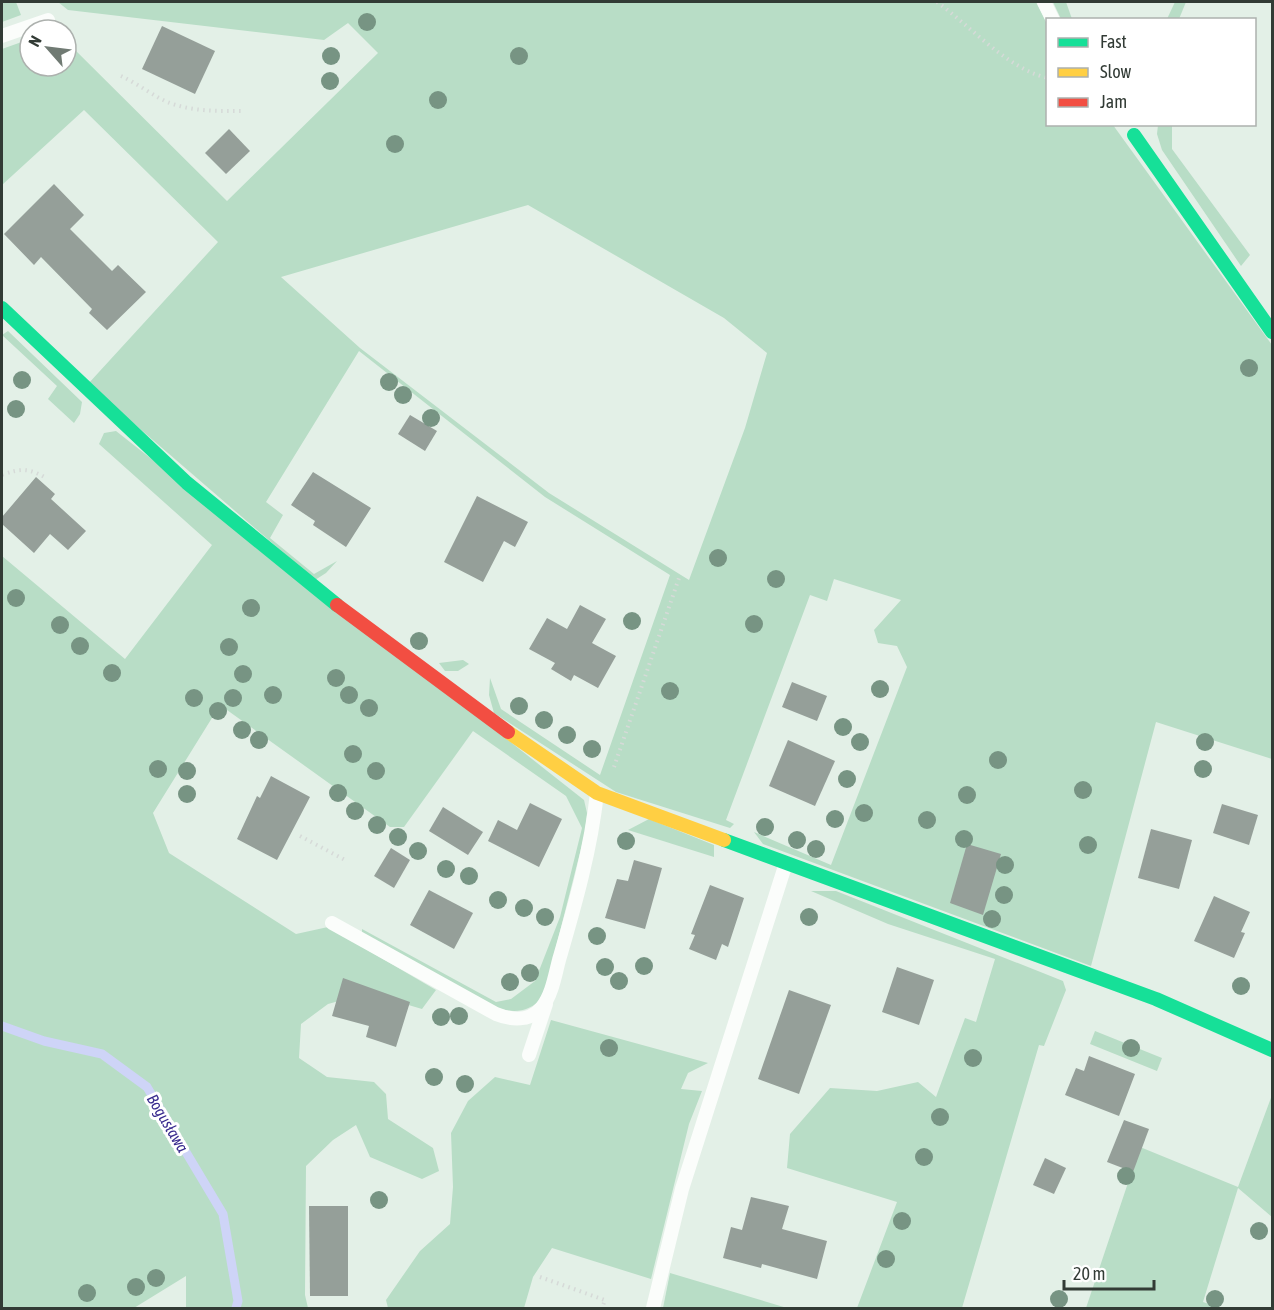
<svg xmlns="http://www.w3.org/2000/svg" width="1274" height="1310" viewBox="0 0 1274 1310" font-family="'Asap Condensed',sans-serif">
<rect width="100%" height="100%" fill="#e3f0e7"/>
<!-- green -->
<g fill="#b8ddc6" fill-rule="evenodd">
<polygon points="2,2 16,2 21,15 2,22"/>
<path d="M58 2H1036L1047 24 1048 124 1113 125 1272 345V759L1156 722 1091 966 763 844 754 832 831 865 907 667 897 646 878 643 874 630 901 600 834 579 827 601 810 595 726 820 734 824 730 828 616 792 494 713 489 695 490 678 501 709 600 775 670 575 545 497 359 351 266 502 283 515 270 538 314 574 337 561 326 573 315 580 88 384 218 242 84 110 2 185V49L30 39V66H66V41L227 201 378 53 348 23 324 40 68 10ZM528 205 724 318 767 353 745 428 689 580 549 493 360 348 281 277Z"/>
<polygon points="1053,2 1066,2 1072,19 1061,19"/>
<polygon points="1175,2 1186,2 1179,19 1167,19"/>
<polygon points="1158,125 1172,125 1172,149 1250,255 1241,266 1162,150 1157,134"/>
<polygon points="8,331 82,402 80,414 74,423 48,399 57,386 2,335"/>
<path d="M116 431 584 800 587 813 585 833 543 998C529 1011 516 1014 498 1008L362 934V929L496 1002 511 999 535 981 560 917 582 828 566 796 473 731 404 827H390L220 705 153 813 169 853 296 934 328 927 436 990 422 1009 368 993 328 1004 301 1024 299 1058 327 1077 374 1082 386 1094 388 1119 433 1148 439 1171 422 1179 370 1157 356 1125 333 1140 306 1166 305 1295 308 1308H186V1276L134 1308H2V556L125 659 212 545 99 444 104 433Z"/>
<polygon points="463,660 469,664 458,671 445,671 439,663"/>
<polygon points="649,819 714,845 714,857 628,830"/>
<polygon points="811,891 836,891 1063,981 1066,990 1044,1046 1039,1045 962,1308 857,1308 897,1202 787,1168 790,1134 830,1088 877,1091 918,1082 936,1097 965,1018 976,1022 995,959 888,924"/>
<polygon points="551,1020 708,1063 688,1073 681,1089 702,1091 689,1124 651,1279 552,1248 533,1277 524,1308 388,1308 386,1300 420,1251 450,1224 453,1187 451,1133 468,1101 495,1077 530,1085"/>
<polygon points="1095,1031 1162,1058 1157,1071 1090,1044"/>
<polygon points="1272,1095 1272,1217 1238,1188 1203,1302 1221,1308 1086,1308 1140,1147 1238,1187"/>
<polygon points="670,1273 787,1308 663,1308"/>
</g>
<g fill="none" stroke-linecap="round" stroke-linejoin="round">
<!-- stream -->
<polyline stroke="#ced4f7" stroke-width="9" points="2,1026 44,1041 102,1054 147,1087 223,1214 238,1301 236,1308"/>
</g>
<!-- building -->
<g fill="#959f99">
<polygon points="162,26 215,51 195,94 142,69"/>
<polygon points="229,129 250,151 226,174 205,153"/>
<polygon points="54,184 84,215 70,229 112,271 118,265 146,292 107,330 89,313 92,309 41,257 34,265 4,234"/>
<polygon points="410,415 437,431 425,451 398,434"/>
<polygon points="313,472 371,508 346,547 313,525 315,521 291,505"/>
<polygon points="36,477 55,494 51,499 86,531 68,550 50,534 34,553 2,524 2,517"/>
<polygon points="477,496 528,522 515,547 504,541 483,582 444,562"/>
<polygon points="580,605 606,619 592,643 616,656 598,688 574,675 571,681 551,669 555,663 529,649 547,618 567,629"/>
<polygon points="792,682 827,696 817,721 782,707"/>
<polygon points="788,740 835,761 815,806 769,786"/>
<polygon points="271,776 310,797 277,860 237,839 257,796 260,798"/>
<polygon points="530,803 562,819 539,867 488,841 498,820 517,830"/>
<polygon points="1222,804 1258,815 1249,845 1213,833"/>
<polygon points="443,807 483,832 468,855 429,831"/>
<polygon points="1151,829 1192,840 1179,889 1138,878"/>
<polygon points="967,844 1001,854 983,915 950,903"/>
<polygon points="391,848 410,860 394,888 374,876"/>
<polygon points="634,860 662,868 645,929 605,918 617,879 628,881"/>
<polygon points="710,885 744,898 728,947 722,944 716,960 689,949 695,935 691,934"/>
<polygon points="429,890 473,913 454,949 410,925"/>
<polygon points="1214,896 1250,912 1241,932 1245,933 1234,958 1194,941"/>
<polygon points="897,967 934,980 919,1025 882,1012"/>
<polygon points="343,978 410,1002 396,1047 366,1037 369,1026 332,1016"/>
<polygon points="789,990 831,1005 799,1094 758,1079"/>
<polygon points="1089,1056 1135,1074 1119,1116 1065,1095 1076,1068 1084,1071"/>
<polygon points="1124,1120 1149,1129 1133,1172 1107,1162"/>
<polygon points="1045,1158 1066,1168 1054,1194 1033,1185"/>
<polygon points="751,1197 789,1206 782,1229 827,1241 817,1279 762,1264 761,1268 723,1258 731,1227 742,1230"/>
<polygon points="309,1206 348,1206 348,1296 310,1296"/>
</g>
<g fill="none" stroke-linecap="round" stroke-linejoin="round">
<!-- path -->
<g stroke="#d6dad8" stroke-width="4" stroke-dasharray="1.5 4.5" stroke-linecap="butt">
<path d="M937 2C969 25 1009 70 1048 78"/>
<path d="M121 76C137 83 156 98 170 103 195 112 219 111 245 111"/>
<path d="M2 475C20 468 29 468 46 478"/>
<polyline points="614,767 679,578"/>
<polyline points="300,836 347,861"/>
<polyline points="540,1277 605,1300 602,1308"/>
</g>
<!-- lane -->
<g stroke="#fbfdfb" stroke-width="14">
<polyline points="1044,2 1053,20"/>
<polyline points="2,36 48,20"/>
<path d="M332 923 496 1014C511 1020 530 1022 542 1007 552 995 555 975 559 960 575 905 591 849 597 793"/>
<polyline points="529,1055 546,1004"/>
<polyline points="653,1308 682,1189 786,863"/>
</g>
<!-- fast -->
<g stroke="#16e098" stroke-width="14">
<polyline points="1134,135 1272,332"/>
<polyline points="2,308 187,483 337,605"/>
<polyline points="724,840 1156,999 1272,1050"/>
</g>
<!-- slow -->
<polyline stroke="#ffcf43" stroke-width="14" points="508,732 597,793 724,840"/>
<!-- jam -->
<polyline stroke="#f24e42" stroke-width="14" points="337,605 508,732"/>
</g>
<!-- trees -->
<g fill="#779483">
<circle cx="367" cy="22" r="9"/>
<circle cx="331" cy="56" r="9"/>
<circle cx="519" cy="56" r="9"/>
<circle cx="330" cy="81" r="9"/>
<circle cx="438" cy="100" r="9"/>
<circle cx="395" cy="144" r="9"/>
<circle cx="1249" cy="368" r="9"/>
<circle cx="22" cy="380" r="9"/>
<circle cx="389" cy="382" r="9"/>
<circle cx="403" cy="395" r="9"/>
<circle cx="16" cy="409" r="9"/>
<circle cx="431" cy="418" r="9"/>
<circle cx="718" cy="558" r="9"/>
<circle cx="776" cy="579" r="9"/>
<circle cx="16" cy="598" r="9"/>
<circle cx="251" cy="608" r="9"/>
<circle cx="632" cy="621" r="9"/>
<circle cx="754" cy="624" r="9"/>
<circle cx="60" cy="625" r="9"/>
<circle cx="419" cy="641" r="9"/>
<circle cx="80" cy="646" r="9"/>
<circle cx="229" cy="647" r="9"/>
<circle cx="112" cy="673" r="9"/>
<circle cx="243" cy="674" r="9"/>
<circle cx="336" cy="678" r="9"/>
<circle cx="880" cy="689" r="9"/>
<circle cx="670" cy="691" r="9"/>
<circle cx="273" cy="695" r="9"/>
<circle cx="349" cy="695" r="9"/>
<circle cx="194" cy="698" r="9"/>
<circle cx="233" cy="698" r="9"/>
<circle cx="519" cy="706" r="9"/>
<circle cx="369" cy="708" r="9"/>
<circle cx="218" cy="711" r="9"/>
<circle cx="544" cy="720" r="9"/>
<circle cx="843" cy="727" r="9"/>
<circle cx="242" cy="730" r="9"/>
<circle cx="567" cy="735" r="9"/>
<circle cx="259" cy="740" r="9"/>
<circle cx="860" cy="742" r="9"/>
<circle cx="1205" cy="742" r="9"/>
<circle cx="592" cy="749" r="9"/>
<circle cx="353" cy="754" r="9"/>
<circle cx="998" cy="760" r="9"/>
<circle cx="158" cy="769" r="9"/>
<circle cx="1203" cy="769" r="9"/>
<circle cx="187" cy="771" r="9"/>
<circle cx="376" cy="771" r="9"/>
<circle cx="847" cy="779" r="9"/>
<circle cx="1083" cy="790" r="9"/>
<circle cx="338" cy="793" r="9"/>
<circle cx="187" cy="794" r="9"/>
<circle cx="967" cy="795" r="9"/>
<circle cx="355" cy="811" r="9"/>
<circle cx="864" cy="813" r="9"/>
<circle cx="835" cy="819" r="9"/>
<circle cx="927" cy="820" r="9"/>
<circle cx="377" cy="825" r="9"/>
<circle cx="765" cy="827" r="9"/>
<circle cx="398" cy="837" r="9"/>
<circle cx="964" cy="839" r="9"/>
<circle cx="797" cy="840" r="9"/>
<circle cx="626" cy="841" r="9"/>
<circle cx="1088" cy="845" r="9"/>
<circle cx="816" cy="849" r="9"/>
<circle cx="418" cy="851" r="9"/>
<circle cx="1005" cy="865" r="9"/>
<circle cx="446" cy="869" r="9"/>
<circle cx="469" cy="876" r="9"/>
<circle cx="1004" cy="895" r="9"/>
<circle cx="498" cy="900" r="9"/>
<circle cx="524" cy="908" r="9"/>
<circle cx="545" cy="917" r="9"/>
<circle cx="809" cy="917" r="9"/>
<circle cx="992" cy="919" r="9"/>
<circle cx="597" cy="936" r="9"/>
<circle cx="644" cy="966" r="9"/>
<circle cx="605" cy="967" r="9"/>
<circle cx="530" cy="973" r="9"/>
<circle cx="619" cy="981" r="9"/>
<circle cx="510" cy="982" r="9"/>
<circle cx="1241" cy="986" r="9"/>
<circle cx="459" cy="1016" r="9"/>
<circle cx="441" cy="1017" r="9"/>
<circle cx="609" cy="1048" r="9"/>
<circle cx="1131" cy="1048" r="9"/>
<circle cx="973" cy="1058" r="9"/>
<circle cx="434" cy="1077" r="9"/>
<circle cx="465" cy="1084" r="9"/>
<circle cx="940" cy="1117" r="9"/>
<circle cx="924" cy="1157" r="9"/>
<circle cx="1126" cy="1176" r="9"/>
<circle cx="379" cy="1200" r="9"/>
<circle cx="902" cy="1221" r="9"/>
<circle cx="1259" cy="1231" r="9"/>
<circle cx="886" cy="1259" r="9"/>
<circle cx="156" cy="1278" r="9"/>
<circle cx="136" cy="1287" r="9"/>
<circle cx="87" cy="1293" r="9"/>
<circle cx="1059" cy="1299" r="9"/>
<circle cx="1215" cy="1299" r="9"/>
</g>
<g text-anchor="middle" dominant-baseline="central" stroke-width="6" stroke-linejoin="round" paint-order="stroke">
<!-- water labels -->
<g font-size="16" font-style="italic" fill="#392b8e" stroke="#fff">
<text transform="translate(168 1123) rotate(59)">Bogusława</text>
</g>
</g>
<!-- border -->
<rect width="1274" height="1310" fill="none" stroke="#323b35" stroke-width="6"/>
<!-- legend -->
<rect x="1046" y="18" width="210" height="108" fill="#ffffff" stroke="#adb1ae" stroke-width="1.5"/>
<rect x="1058" y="38" width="30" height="9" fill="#16e098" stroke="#adb1ae" stroke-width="1.5"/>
<text x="1100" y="48" font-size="18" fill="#323b35">Fast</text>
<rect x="1058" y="68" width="30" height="9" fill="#ffcf43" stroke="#adb1ae" stroke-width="1.5"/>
<text x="1100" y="78" font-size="18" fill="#323b35">Slow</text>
<rect x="1058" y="98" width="30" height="9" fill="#f24e42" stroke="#adb1ae" stroke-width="1.5"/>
<text x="1100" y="108" font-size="18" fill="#323b35">Jam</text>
<!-- north arrow -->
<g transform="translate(48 48) rotate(298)"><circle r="28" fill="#ffffff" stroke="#adb1ae" stroke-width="1.5"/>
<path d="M0-4.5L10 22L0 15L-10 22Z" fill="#707a73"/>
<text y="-9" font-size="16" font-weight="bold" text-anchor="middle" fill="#323b35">N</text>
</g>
<!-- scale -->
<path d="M1064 1280v9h90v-9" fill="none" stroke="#323b35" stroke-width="3"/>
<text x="1073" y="1280" font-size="18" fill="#323b35" stroke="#ffffff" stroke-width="4.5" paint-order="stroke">20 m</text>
</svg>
